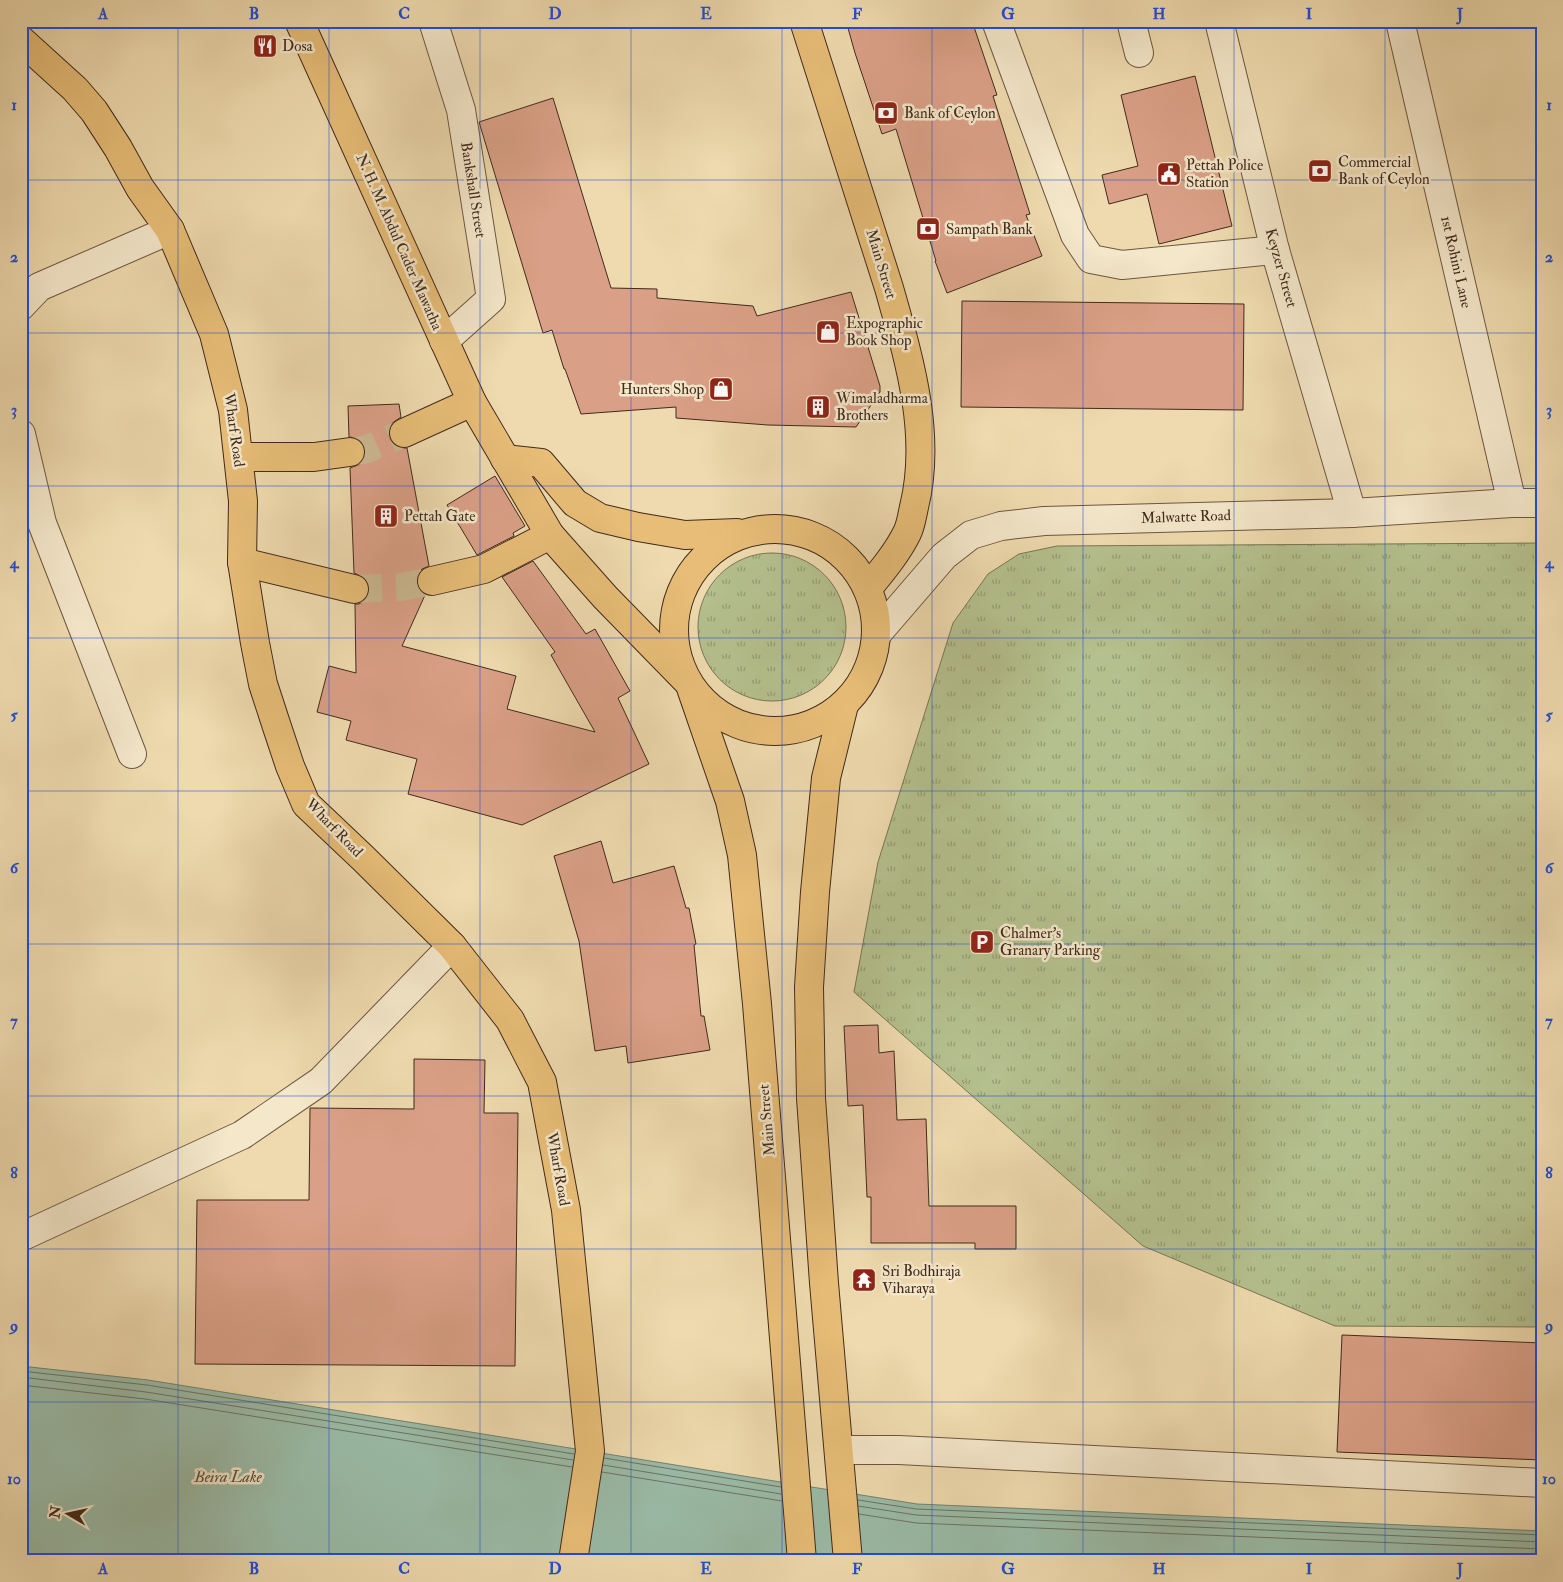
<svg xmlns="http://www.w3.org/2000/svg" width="1563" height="1582" viewBox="0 0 1563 1582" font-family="'IM FELL Double Pica',serif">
<defs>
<pattern id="grass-tufts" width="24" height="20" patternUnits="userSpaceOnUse" patternTransform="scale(1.25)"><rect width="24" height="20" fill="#b4c08e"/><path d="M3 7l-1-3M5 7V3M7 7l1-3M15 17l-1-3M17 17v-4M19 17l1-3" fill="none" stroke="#949c73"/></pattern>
</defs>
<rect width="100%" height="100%" fill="#eedaae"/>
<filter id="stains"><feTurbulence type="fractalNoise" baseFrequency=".004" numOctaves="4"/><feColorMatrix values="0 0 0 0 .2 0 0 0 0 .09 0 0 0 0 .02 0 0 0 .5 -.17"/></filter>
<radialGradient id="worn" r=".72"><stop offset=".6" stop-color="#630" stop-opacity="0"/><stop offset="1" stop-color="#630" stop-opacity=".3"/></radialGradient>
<!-- grass -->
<g fill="url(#grass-tufts)" stroke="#7a7555">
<polygon points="1542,543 1542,1327 1335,1326 1143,1246 854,992 878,862 953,623 988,574 1019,554 1057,546"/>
<circle cx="772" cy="627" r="74"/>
</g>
<!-- water -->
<polygon fill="#9abba7" stroke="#76816f" points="21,1366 148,1380 917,1504 1542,1531 1542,1561 21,1561"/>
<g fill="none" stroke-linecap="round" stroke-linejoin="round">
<!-- shore -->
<g stroke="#6e7262" stroke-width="1">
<polyline points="21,1371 147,1385 574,1454"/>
<polyline points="21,1377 146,1392 573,1460"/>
<polyline points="21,1385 145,1399 572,1467"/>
<polyline points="604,1458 781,1487"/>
<polyline points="603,1465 781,1494"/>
<polyline points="602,1472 782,1501"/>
<polyline points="858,1500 916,1509 1542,1535"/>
<polyline points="858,1506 916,1515 1542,1542"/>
<polyline points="859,1514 916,1523 1542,1549"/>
</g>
</g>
<!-- building -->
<g fill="#daa087" stroke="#412a1c">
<polygon points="846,21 972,21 997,95 993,96 1030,214 1026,215 1042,256 947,293 935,261 936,261 896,129 882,134 855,53"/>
<polygon points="1195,76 1232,226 1159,244 1147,194 1109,204 1102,175 1138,166 1121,95"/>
<polygon points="553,98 611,288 657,289 657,298 753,306 757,316 851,292 880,386 880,392 856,427 768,425 676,418 676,407 581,414 565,369 564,369 552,330 543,333 479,122"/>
<polygon points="962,301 1244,304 1243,410 961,407"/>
<polygon points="399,404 401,417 391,424 388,432 390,439 395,446 402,448 407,448 429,566 422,569 417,576 417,585 420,591 425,595 402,646 516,676 507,709 595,732 551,655 555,652 502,577 533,561 586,634 595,629 630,691 618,698 649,764 522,825 408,794 417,759 346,740 351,721 317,712 329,666 356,673 355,604 359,604 365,600 369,592 369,584 365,578 354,573 350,468 360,464 364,458 365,450 362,442 356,438 349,437 348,406"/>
<polygon points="495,476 525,526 513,533 514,536 477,555 447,505"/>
<polygon points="601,841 613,883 674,866 686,908 689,908 696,944 694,945 701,1016 704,1016 710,1050 628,1063 626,1046 595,1051 579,941 554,856"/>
<polygon points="878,1025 879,1053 894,1051 897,1120 926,1119 929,1206 1016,1206 1016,1249 975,1249 975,1243 871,1243 871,1197 867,1197 863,1105 848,1106 844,1026"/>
<polygon points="414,1059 485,1060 484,1113 518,1113 515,1366 195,1364 197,1200 309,1200 310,1108 414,1109"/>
<polygon points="1342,1335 1542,1343 1542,1460 1337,1452"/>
</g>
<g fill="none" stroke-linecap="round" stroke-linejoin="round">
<!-- major-tunnel -->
<g stroke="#cbb791" stroke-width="28" stroke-dasharray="28 14" stroke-linecap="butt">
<polyline points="350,452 367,449 404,433"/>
<polyline points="354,589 401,587 432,581"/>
</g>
<defs>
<g id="minor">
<polyline points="433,21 461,110 491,299 444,341"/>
<polyline points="996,21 1075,235 1091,259 1122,265 1275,250"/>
<polyline points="1131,21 1139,53"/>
<polyline points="1219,21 1275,250 1352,513"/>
<polyline points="1400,21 1512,503"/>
<polyline points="21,306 39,287 170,230"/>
<polyline points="21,434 42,523 132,754"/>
<polyline points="876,635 944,556 971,535 1001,526 1044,521 1352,513 1512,503 1542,503"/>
<polyline points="21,1237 242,1135 321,1081 452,946"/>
<polyline points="839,1450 899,1450 1542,1483"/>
</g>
<g id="major">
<polyline points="299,21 472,402 550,535 605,597 686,680"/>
<path d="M804 21 889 288C909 359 932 434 914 507 912 516 911 525 907 533 897 553 882 571 868 588"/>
<polyline points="21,40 75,89 94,111 118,148 140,188 170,230 214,334 233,410 243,501 242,562 255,643 263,684 277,727 290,766 306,804 364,859 452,946 510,1020 542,1082 566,1210 590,1451 573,1561"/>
<polyline points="404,433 472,402"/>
<polyline points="239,457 314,457 350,452"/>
<polyline points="505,459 541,463 575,503 600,518 638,527 685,535 737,533"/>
<circle cx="775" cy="630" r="101"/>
<polyline points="242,562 354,589"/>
<polyline points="432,581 484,569 550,535"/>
<polyline points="691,688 730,801 742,855 757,1004 802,1561"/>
<polyline points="844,705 826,778 815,892 809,987 811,1098 824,1283 848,1561"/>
</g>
</defs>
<!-- minor casing -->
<use href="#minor" stroke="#6c5640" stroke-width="30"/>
<!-- major casing -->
<use href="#major" stroke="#412a1c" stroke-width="30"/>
<!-- minor -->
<use href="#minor" stroke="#f4e7ca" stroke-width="28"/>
<!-- major -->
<use href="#major" stroke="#e7bd77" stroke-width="28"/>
</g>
<!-- grid -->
<path fill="none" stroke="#1d4ed8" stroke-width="1" stroke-opacity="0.55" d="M178 21V1561M329 21V1561M480 21V1561M631 21V1561M782 21V1561M932 21V1561M1083 21V1561M1234 21V1561M1385 21V1561M21 180H1542M21 333H1542M21 486H1542M21 638H1542M21 791H1542M21 944H1542M21 1096H1542M21 1249H1542M21 1402H1542"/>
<!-- icons -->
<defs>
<symbol id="restaurant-square" viewBox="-11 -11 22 22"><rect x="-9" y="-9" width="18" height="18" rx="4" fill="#8f2418" stroke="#f4e7ca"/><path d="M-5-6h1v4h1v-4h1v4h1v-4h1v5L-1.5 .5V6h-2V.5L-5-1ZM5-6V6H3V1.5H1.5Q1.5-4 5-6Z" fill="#fff"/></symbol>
<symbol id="bank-square" viewBox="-11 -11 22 22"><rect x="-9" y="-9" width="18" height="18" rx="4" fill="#8f2418" stroke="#f4e7ca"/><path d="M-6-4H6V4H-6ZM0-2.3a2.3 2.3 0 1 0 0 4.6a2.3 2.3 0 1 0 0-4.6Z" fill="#fff"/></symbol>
<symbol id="civic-square" viewBox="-11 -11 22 22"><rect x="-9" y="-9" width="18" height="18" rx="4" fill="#8f2418" stroke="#f4e7ca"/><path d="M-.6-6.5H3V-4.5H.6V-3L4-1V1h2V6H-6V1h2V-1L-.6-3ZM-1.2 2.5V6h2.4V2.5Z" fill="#fff"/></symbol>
<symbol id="shop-square" viewBox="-11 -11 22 22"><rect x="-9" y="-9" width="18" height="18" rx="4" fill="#8f2418" stroke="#f4e7ca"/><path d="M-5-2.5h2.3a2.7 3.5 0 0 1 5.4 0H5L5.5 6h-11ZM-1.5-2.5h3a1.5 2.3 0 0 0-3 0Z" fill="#fff"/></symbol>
<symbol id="building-square" viewBox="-11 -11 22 22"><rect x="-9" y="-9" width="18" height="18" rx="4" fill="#8f2418" stroke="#f4e7ca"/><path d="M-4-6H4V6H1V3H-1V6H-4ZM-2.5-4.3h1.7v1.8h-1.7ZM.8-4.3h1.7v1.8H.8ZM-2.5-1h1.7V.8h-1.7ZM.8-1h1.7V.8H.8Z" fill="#fff"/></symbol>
<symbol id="parking-square" viewBox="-11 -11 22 22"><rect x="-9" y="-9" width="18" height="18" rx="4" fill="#8f2418" stroke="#f4e7ca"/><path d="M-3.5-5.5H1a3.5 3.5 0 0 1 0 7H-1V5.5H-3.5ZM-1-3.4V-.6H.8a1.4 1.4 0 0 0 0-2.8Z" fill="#fff"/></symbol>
<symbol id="temple-square" viewBox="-11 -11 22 22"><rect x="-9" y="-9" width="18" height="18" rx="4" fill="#8f2418" stroke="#f4e7ca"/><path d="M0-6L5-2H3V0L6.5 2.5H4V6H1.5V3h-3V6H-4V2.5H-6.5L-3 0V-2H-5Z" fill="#fff"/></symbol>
</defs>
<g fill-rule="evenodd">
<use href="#restaurant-square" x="251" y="32" width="28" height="28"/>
<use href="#bank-square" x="872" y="99" width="28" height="28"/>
<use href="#bank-square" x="1306" y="157" width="28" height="28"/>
<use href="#civic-square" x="1155" y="160" width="28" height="28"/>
<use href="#bank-square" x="914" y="215" width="28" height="28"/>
<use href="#shop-square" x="814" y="318" width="28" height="28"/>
<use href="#shop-square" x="707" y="375" width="28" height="28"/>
<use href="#building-square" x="804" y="393" width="28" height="28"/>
<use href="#building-square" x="372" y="502" width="28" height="28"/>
<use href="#parking-square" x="968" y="928" width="28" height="28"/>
<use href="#temple-square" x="850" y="1266" width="28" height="28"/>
</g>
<g text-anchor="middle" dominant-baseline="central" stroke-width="5" stroke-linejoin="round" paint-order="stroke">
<!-- poi labels -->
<g font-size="15" fill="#412a1c" stroke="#f4e7ca" text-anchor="start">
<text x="282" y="46">Dosa</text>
<text x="904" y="113">Bank of Ceylon</text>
<text x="1338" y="162">Commercial<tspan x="1338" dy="17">Bank of Ceylon</tspan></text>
<text x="1186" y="165">Pettah Police<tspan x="1186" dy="17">Station</tspan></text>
<text x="946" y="229">Sampath Bank</text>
<text x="846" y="323">Expographic<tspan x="846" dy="17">Book Shop</tspan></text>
<text x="704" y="389" text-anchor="end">Hunters Shop</text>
<text x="836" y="398">Wimaladharma<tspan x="836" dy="17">Brothers</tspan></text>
<text x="404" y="516">Pettah Gate</text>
<text x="1000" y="933">Chalmer's<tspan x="1000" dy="17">Granary Parking</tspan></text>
<text x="882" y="1271">Sri Bodhiraja<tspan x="882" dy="17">Viharaya</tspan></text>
</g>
<!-- street labels -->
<g font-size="15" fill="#412a1c" stroke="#f4e7ca">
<text transform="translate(473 190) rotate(81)">Bankshall Street</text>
<text transform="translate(399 242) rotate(66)">N. H. M. Abdul Cader Mawatha</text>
<text transform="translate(1456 262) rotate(77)">1st Rohini Lane</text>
<text transform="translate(881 264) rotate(73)">Main Street</text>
<text transform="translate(1281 268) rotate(74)">Keyzer Street</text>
<text transform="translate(234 430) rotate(82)">Wharf Road</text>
<text transform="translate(1186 517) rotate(-2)">Malwatte Road</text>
<text transform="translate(334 828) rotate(46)">Wharf Road</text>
<text transform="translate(767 1120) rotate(-95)">Main Street</text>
<text transform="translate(558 1169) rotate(80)">Wharf Road</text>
</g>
<!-- water labels -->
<g font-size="16" font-style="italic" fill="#574e3f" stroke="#f4e7ca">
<text x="228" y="1477">Beira Lake</text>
</g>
</g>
<!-- margin -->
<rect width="1563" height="1582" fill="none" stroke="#eedaae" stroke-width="55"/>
<!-- north arrow -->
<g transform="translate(68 1514) rotate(279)" stroke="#f4e7ca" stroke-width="4" paint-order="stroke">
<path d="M0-4L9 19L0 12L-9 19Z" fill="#412a1c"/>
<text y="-8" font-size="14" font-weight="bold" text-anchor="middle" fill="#412a1c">N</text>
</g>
<rect x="28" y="28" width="1508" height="1526" fill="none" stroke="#1d4ed8" stroke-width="2"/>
<g font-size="16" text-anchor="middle" font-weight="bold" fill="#1d4ed8">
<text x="103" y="19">A</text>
<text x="254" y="19">B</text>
<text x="404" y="19">C</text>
<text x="555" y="19">D</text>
<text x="706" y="19">E</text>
<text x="857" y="19">F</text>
<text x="1008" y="19">G</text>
<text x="1159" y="19">H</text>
<text x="1309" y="19">I</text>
<text x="1460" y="19">J</text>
<text x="14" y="110">1</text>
<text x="1549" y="110">1</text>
<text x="14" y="262">2</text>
<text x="1549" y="262">2</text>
<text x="14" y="415">3</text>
<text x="1549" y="415">3</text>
<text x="14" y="568">4</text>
<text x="1549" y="568">4</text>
<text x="14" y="720">5</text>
<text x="1549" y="720">5</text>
<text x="14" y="873">6</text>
<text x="1549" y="873">6</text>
<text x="14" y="1026">7</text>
<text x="1549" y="1026">7</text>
<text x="14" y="1178">8</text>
<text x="1549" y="1178">8</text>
<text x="14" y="1331">9</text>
<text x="1549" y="1331">9</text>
<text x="14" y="1484">10</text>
<text x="1549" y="1484">10</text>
<text x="103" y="1574">A</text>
<text x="254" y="1574">B</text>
<text x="404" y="1574">C</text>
<text x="555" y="1574">D</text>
<text x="706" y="1574">E</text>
<text x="857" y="1574">F</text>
<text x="1008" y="1574">G</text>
<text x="1159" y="1574">H</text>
<text x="1309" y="1574">I</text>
<text x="1460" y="1574">J</text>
</g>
<rect width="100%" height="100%" filter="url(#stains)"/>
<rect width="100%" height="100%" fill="url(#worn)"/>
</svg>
